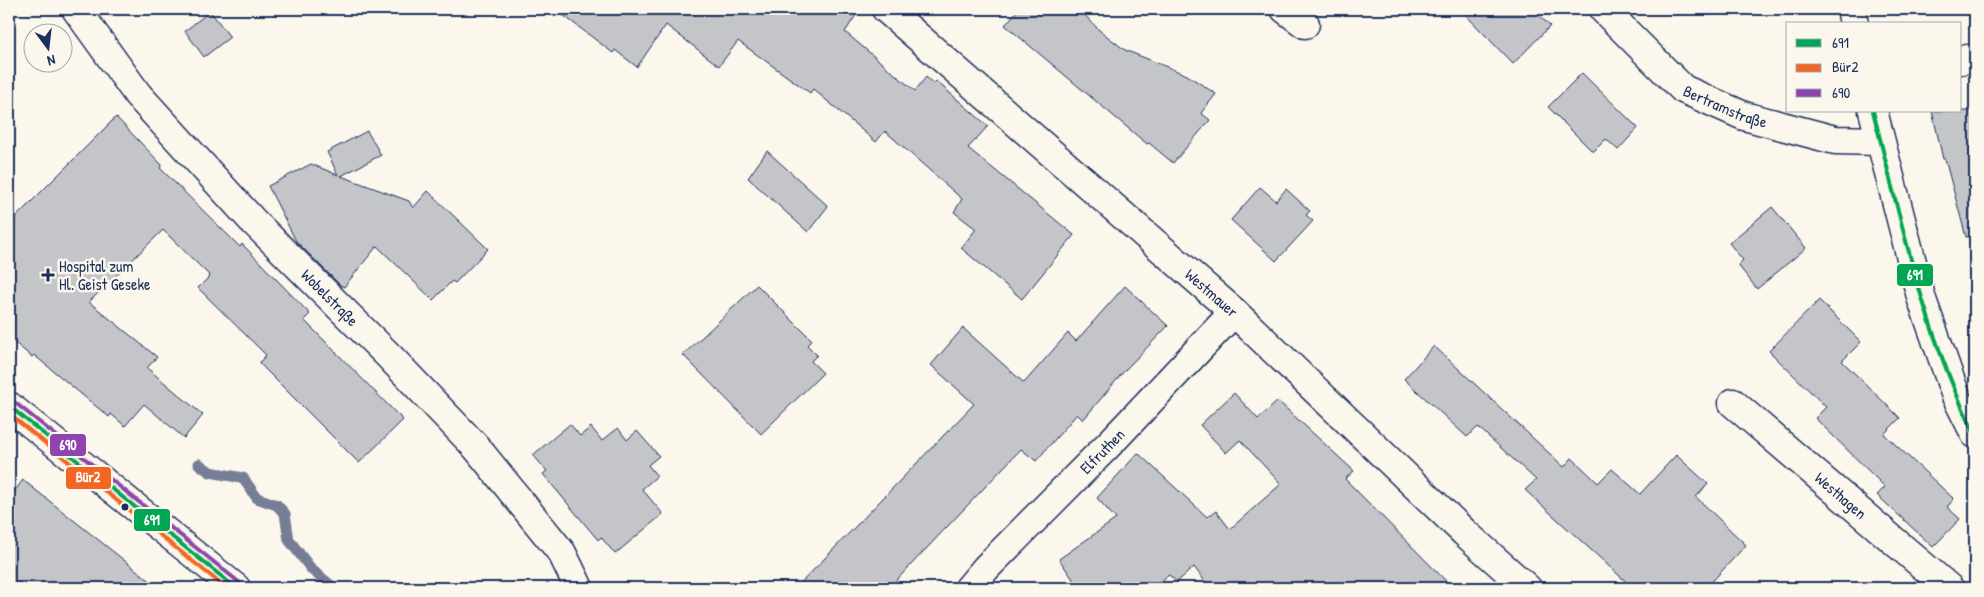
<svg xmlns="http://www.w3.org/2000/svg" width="1984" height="597" viewBox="0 0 1984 597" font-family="'Patrick Hand',sans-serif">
<rect width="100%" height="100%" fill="#fbf7ec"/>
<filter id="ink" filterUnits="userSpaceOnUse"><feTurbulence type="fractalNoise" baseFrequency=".02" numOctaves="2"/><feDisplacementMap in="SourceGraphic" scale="10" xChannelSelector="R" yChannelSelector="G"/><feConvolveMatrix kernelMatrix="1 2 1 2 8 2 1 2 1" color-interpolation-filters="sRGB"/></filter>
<g filter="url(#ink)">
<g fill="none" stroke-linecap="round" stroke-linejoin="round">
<!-- stream -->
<polyline stroke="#747e96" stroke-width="11" points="199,464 210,472 243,478 257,498 277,505 285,514 289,540 312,570 334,588"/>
</g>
<!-- building -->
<g fill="#c3c5c9" stroke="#1b2f5e">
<polygon points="555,9 860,9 845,32 915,91 926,77 934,84 936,81 988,126 968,148 1074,235 1022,299 961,248 976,229 954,212 962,199 885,131 876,142 813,89 810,93 738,41 719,66 666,25 637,67 615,50 613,53"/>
<polygon points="1019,9 1079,9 1099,30 1125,50 1187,75 1216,94 1201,113 1210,120 1173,163 1149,143 1147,144 1005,25"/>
<polygon points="1460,9 1532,9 1550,26 1513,64"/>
<polygon points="210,11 230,37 204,57 185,31"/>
<polygon points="1582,73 1638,128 1618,150 1606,139 1593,152 1548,107"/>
<polygon points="1932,111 1975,111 1975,236 1966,237 1945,159 1943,159"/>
<polygon points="116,117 162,165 160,168 240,247 242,244 310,314 304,320 403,420 359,463 259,363 266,355 198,288 210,276 163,230 89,302 157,357 147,368 203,415 184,438 144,404 125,426 111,414 109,417 34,355 32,357 9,338 9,224"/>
<polygon points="367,131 381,155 341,176 409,201 413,208 428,191 488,249 455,283 452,281 433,300 377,246 344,287 340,285 296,241 268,186 311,164 338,175 327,152"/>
<polygon points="767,151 828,206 808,232 748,178"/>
<polygon points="1260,187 1276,201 1286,189 1310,211 1306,215 1313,221 1276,261 1231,220"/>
<polygon points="1772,207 1806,248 1757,289 1738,265 1743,260 1729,243"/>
<polygon points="757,285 812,340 807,345 817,355 811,361 823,373 761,434 683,355"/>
<polygon points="1125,286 1168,326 1125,370 1083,420 1077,414 1036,461 1021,449 889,588 796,588 974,404 931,365 963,328 1024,383 1068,333 1076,341"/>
<polygon points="1819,300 1861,342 1842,361 1900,418 1884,434 1954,499 1947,507 1960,519 1933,547 1877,495 1885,487 1815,418 1826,407 1769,351"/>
<polygon points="1434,346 1564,467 1572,458 1598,483 1612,469 1640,494 1676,455 1708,484 1696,497 1746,545 1706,588 1633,588 1525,490 1536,480 1478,427 1467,437 1404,379"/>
<polygon points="1234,393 1258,419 1278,401 1354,471 1345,479 1453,588 1210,588 1194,567 1177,582 1169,575 1151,588 1079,588 1059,559 1116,519 1097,498 1138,453 1207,517 1216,511 1230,529 1281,484 1240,440 1226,453 1200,425"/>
<polygon points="570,424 580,436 591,427 602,441 618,428 627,440 637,431 659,456 648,465 657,476 642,489 663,514 615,554 601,537 598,540 543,474 547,471 533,455"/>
<polygon points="23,480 159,588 9,588 9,498"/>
</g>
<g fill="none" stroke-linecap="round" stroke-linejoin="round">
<defs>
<g id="minor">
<path id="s1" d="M76 9 138 95 252 220 389 356 476 447 562 553 579 588"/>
<path id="s2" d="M886 9 1234 312 1465 533 1527 588"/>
<polyline points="1285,9 1305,24"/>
<path id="s3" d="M1603 9 1683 89 1744 116 1835 140 1879 141"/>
<polyline points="1960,60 1975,58"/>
<path id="s4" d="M1733 403 1949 588"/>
<polyline points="9,406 236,588"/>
<path id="s5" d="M969 588 986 568 1115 438 1234 312"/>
</g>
<g id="major">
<polyline points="1851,9 1854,24"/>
<polyline points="1873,111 1921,297 1956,396 1975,434"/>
</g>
</defs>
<!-- minor casing -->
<use href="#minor" stroke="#1b2f5e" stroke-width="31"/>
<!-- major casing -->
<use href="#major" stroke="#1b2f5e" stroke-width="31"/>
<!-- minor -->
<use href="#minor" stroke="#fbf7ec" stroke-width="28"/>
<!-- major -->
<use href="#major" stroke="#fbf7ec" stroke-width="28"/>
<defs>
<g id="bus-1">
<path d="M1873 111C1901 220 1924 333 1975 434"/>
<polyline points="9,406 236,588"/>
</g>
<polyline id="bus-2" points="9,414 226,588"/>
<polyline id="bus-3" points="13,401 240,583"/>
</defs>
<!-- bus-1 casing -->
<use href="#bus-1" stroke="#fbf7ec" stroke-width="8"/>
<!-- bus-2 casing -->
<use href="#bus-2" stroke="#fbf7ec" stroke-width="8"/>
<!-- bus-3 casing -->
<use href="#bus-3" stroke="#fbf7ec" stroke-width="8"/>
<!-- bus-1 -->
<use href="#bus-1" stroke="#00a651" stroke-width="4"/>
<!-- bus-2 -->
<use href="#bus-2" stroke="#f26522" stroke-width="4"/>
<!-- bus-3 -->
<use href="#bus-3" stroke="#8e44ad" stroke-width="4"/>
</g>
</g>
<!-- markers -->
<g fill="#1b2f5e" stroke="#fbf7ec" stroke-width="2">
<path d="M45.5 267.5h5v5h5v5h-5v5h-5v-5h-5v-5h5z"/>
<circle cx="125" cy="507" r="4.5"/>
</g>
<g text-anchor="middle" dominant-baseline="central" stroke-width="5" stroke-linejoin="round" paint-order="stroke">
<!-- street labels -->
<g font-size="16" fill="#1b2f5e" stroke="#fbf7ec">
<text stroke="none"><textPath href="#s3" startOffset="159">Bertramstraße</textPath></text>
<text stroke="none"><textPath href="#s2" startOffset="432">Westmauer</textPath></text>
<text stroke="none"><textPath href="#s1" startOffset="385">Wobelstraße</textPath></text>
<text stroke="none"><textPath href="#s5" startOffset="191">Elfruthen</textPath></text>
<text stroke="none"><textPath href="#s4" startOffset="142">Westhagen</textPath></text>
</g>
<!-- poi labels -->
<g font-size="16" fill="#1b2f5e" stroke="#fbf7ec" text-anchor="start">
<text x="59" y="266">Hospital zum<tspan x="59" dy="18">Hl. Geist Geseke</tspan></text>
</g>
</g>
<g stroke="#fbf7ec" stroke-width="2">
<rect x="1896" y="263" width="38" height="24" rx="5" fill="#00a651"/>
<rect x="49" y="433" width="38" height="24" rx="5" fill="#8e44ad"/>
<rect x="65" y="466" width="47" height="24" rx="5" fill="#f26522"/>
<rect x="133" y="508" width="38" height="24" rx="5" fill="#00a651"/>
</g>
<g font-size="14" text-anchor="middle" font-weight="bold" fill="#fff">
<text x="1915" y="280">691</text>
<text x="68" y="450">690</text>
<text x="88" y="482">Bür2</text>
<text x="152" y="525">691</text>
</g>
<!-- margin -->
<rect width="1984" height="597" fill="none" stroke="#fbf7ec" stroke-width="30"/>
<rect x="15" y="15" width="1954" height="567" fill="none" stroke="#1b2f5e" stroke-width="2" filter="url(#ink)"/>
<!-- legend -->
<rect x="1786" y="22" width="175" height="90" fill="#fbf7ec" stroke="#a1a7b3"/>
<rect x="1796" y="39" width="25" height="8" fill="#00a651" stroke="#a1a7b3"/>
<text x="1832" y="48" font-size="15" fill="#1b2f5e">691</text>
<rect x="1796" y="64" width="25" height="8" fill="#f26522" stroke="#a1a7b3"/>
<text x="1832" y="72" font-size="15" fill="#1b2f5e">Bür2</text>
<rect x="1796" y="89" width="25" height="8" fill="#8e44ad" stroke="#a1a7b3"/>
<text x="1832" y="98" font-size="15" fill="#1b2f5e">690</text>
<!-- north arrow -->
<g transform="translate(48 48) rotate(165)"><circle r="24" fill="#fbf7ec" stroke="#a1a7b3"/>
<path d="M0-4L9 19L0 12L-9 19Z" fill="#1b2f5e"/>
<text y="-8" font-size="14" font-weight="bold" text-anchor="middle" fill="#1b2f5e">N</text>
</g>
</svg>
